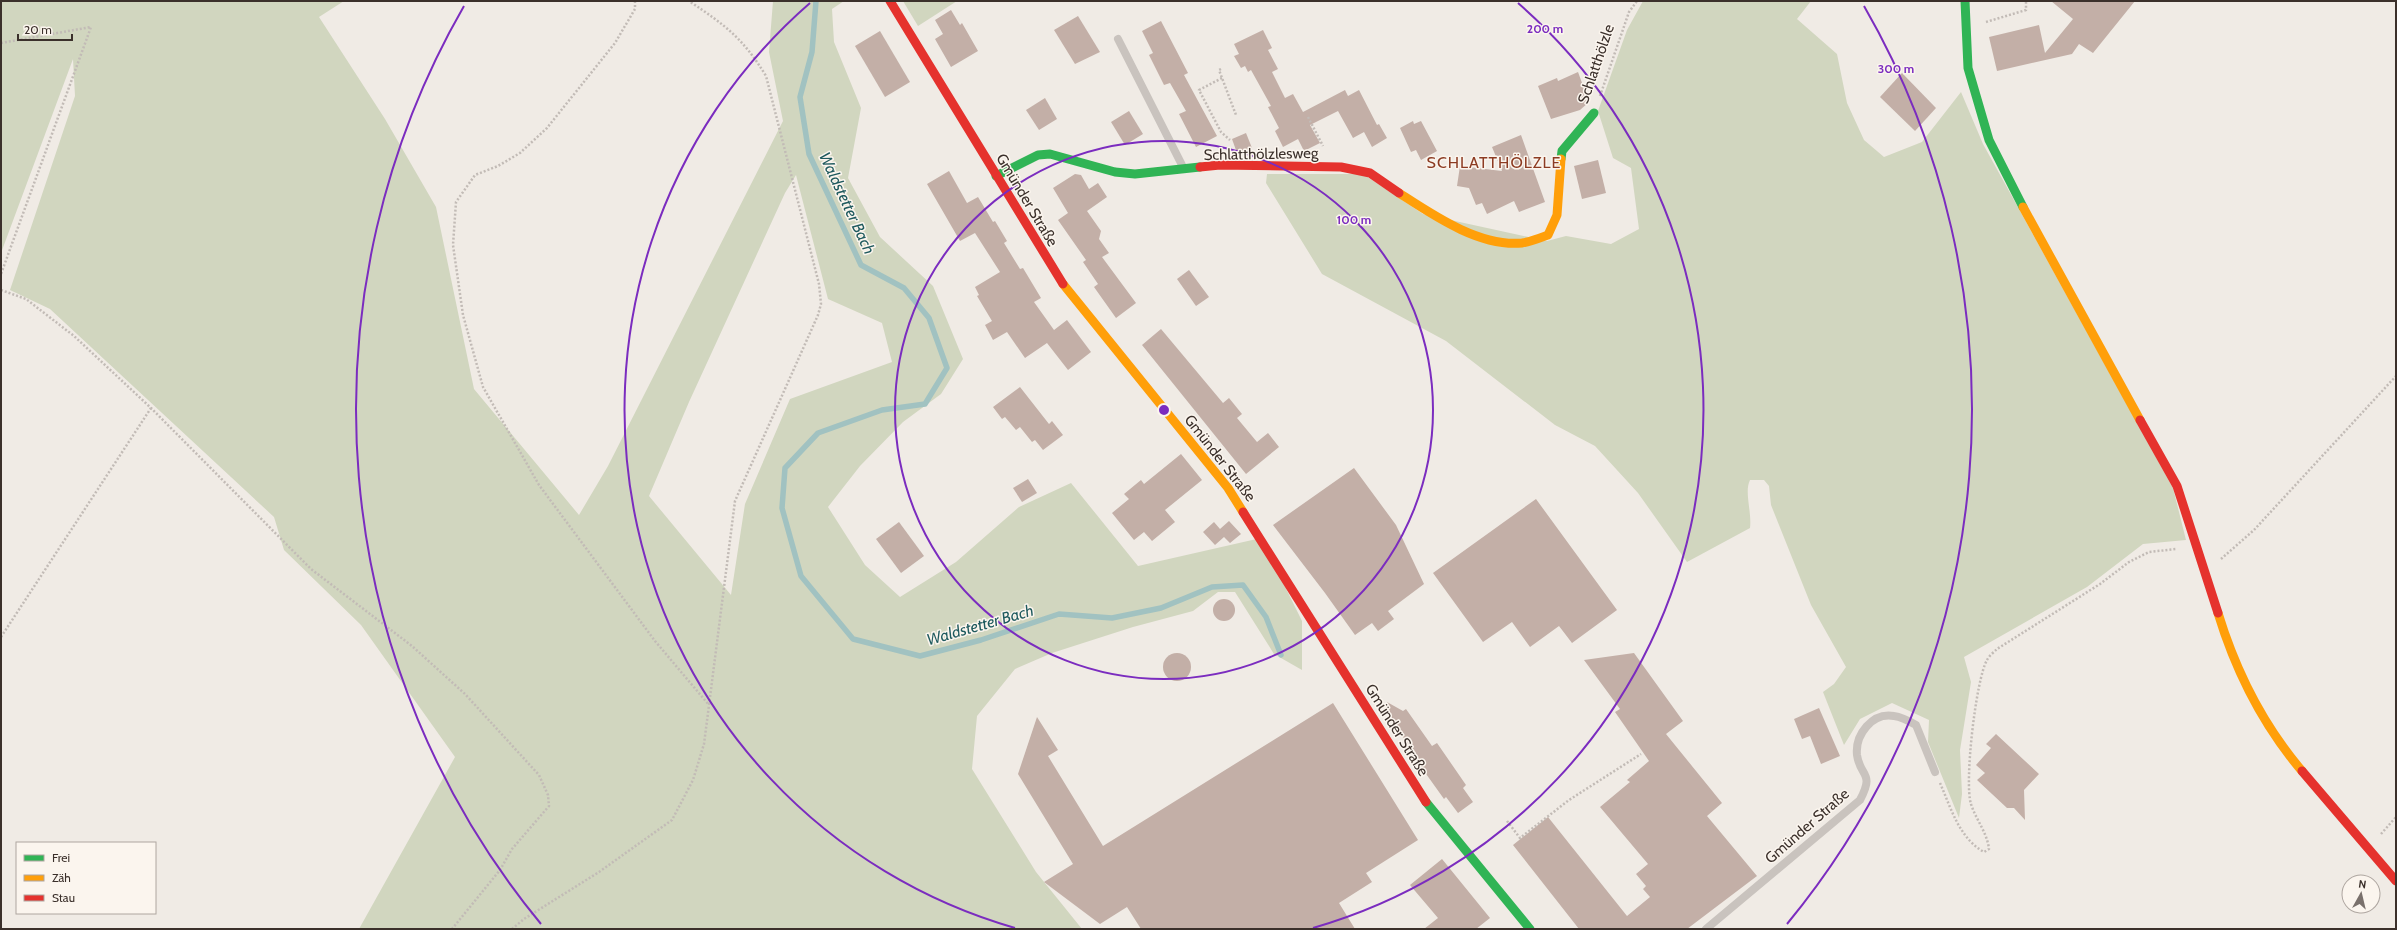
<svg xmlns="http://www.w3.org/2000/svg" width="2397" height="930" viewBox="0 0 2397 930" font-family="Cabin,sans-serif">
<rect width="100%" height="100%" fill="#f0ebe5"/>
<!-- green -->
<g fill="#d1d6bf" fill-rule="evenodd">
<path d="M1 1H344L319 17 385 119 436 207 474 389 579 515 608 466 783 121 769 52 773 1H844L832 9 834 42 861 108 848 178 880 237 933 286 963 359 941 394 903 422 860 466 828 507 865 565 900 597 956 562 1019 507 1071 483 1138 566 1261 538 1302 621V670L1274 654 1235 592H1218L1193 611 1133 627 1052 653 1015 669 977 716 972 769 1036 872 1082 929H359L455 757 361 625 284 550 274 517 50 309 10 290 75 96 73 59 1 253ZM796 175 828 299 882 323 892 362 790 399 745 504 731 595 649 496 689 402 785 193Z"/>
<polygon points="903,1 957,1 918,26"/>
<path d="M1643 1H1811L1797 19 1837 54 1847 103 1864 140 1884 157 1922 142 1961 92 1983 144 2173 488 2186 540 2143 544 2087 587 1964 657 1971 682 1960 750 1962 794 1959 818 1928 742 1929 720 1892 703 1860 719 1844 745 1823 692 1834 684 1846 667 1811 605 1771 505 1769 486 1764 480H1750C1744 492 1752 512 1750 528L1687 562 1638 493 1595 446 1555 425 1446 341 1322 274 1266 183 1267 174H1363L1423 214 1547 241 1566 236 1611 244 1639 229 1631 168 1613 158 1598 111 1627 30Z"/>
</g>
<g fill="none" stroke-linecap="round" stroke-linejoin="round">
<!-- stream -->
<polyline stroke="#a1c2c1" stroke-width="5.5" points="816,1 812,52 800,97 809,154 861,265 904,288 929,318 947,368 925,404 882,410 818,433 785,468 782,508 801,576 853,639 920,656 981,640 1059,614 1112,618 1161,608 1212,587 1243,585 1266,617 1281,655"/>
</g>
<!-- building -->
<g fill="#c3afa7">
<polygon points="2051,1 2135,1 2093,53 2079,44 2072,54 1997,71 1989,37 2039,25 2045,53 2073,19"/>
<polygon points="951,10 960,25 962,23 978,51 951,67 935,39 943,34 935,20"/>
<polygon points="1078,16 1100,52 1075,64 1054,30"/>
<polygon points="1161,21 1188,73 1184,75 1217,136 1196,147 1179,114 1186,111 1170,83 1164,85 1149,55 1153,53 1142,31"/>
<polygon points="1263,30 1272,48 1268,50 1278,69 1272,72 1285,98 1293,94 1303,112 1345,90 1348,96 1359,90 1377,125 1379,124 1387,138 1372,147 1364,132 1353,138 1338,111 1310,125 1320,143 1304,151 1298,139 1283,147 1275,131 1279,128 1268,107 1271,106 1251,70 1248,72 1245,66 1241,68 1234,56 1239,54 1234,44"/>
<polygon points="880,31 910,82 885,97 855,46"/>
<polygon points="1578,72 1589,102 1580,110 1551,119 1538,86 1557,78 1558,81"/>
<polygon points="1902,73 1936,108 1915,131 1880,97"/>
<polygon points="1045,98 1057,119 1039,130 1026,110"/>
<polygon points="1129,111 1143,134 1125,145 1111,122"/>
<polygon points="1413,121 1414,124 1421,121 1437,151 1421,160 1416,150 1411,152 1400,128"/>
<polygon points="1246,133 1252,148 1237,153 1232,139"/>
<polygon points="1521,135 1545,202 1519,212 1514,201 1487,214 1482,203 1476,205 1469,188 1457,186 1460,166 1502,171 1492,147"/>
<polygon points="1598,160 1606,193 1582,199 1574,166"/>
<polygon points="949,171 967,203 978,197 993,222 995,221 1007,241 1004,243 1020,269 1023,268 1041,298 1034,302 1054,330 1067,320 1091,352 1068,370 1047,343 1025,358 1007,332 993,340 985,325 992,321 977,296 979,295 975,287 1000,272 975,233 960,241 927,184"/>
<polygon points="1075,174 1081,175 1089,189 1098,183 1107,197 1087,211 1101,231 1099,239 1109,253 1102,257 1136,303 1116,318 1094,287 1098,284 1083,262 1086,260 1058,220 1068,213 1053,188"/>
<polygon points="1189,270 1209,297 1196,306 1177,279"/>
<polygon points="1161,329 1223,403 1229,398 1242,414 1237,418 1257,442 1268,433 1279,447 1246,474 1142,345"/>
<polygon points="1020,387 1049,424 1052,421 1063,435 1043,450 1035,440 1032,442 1020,427 1016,430 1005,417 1002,419 993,407"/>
<polygon points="1181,454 1202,480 1165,510 1175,522 1152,541 1144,532 1134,540 1112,513 1129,499 1124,494 1141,480 1144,484"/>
<polygon points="1354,468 1396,525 1424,584 1388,611 1394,619 1378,631 1372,623 1355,635 1325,593 1273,525"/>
<polygon points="1028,479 1037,493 1022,502 1013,488"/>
<polygon points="1536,499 1617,610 1572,643 1559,626 1530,647 1512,622 1483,642 1433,573"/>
<polygon points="1229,521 1241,534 1230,543 1224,537 1215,545 1203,532 1214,522 1220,529"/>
<polygon points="899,522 924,556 901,573 876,539"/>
<circle cx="1224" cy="610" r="11"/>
<circle cx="1177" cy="667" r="14"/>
<polygon points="1634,653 1683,721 1666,734 1722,803 1707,816 1757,876 1687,929 1579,929 1513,845 1548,817 1627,916 1650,897 1643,889 1646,886 1636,874 1648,864 1600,807 1630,782 1627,780 1649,761 1615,712 1620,709 1584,660"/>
<polygon points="1387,702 1403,711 1406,709 1432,746 1437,743 1466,785 1463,788 1473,802 1458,813 1446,797 1444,799 1409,750 1411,748 1393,723"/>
<polygon points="1333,703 1418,840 1366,873 1372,882 1339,903 1355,929 1141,929 1127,907 1100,924 1044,882 1073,864 1018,774 1037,717 1058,750 1048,756 1103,846"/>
<polygon points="1819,708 1840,756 1821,764 1810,736 1802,739 1794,719"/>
<polygon points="1996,734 2039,774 2024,790 2025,820 2014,808 2007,808 1977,780 1985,773 1976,765 1991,748 1986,744"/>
<polygon points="1442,859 1490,918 1476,929 1424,929 1438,918 1410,885"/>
</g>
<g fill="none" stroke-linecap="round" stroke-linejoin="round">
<!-- path -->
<g stroke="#c2bbb6" stroke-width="2.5" stroke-dasharray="2 2" stroke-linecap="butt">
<polyline points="635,1 635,9 615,43 547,128 520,153 498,166 475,175 456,202 453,245 463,315 483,387 539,485 655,641 709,705"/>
<polyline points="1986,22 2026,10 2026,1"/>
<polyline points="1,43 91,27 1,274"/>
<polyline points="1221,69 1219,70 1236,115"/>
<polyline points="1222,78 1199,90 1221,132 1230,140"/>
<polyline points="1600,96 1629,12 1637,1"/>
<polyline points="1308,117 1323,146"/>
<polyline points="1,290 26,299 74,336 151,408 311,569 412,646 465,694 539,775 548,795 549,806 512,849 500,870 452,929"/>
<polyline points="2221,559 2254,530 2396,376"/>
<polyline points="1,637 151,408"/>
<path d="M1940 783C1951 808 1959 838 1984 852L1989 849C1987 832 1976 820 1971 804 1964 783 1976 679 1987 660 1989 656 1994 652 1997 649L2100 584 2129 562 2149 552 2176 549"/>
<polyline points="1507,821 1520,838 1569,800 1641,754"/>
<polyline points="2381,834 2396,817"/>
<path d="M512 929 524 919 599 872 672 820 693 780 704 744 708 713 735 501 818 315 821 304 819 284 766 76C743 38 725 25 689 1"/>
</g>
<!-- lane -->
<g stroke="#c9c3be" stroke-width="8">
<polyline points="1118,39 1183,167"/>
<path d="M1706 929 1860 800C1875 772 1860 777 1857 755 1855 735 1872 712 1894 716 1902 717 1909 721 1916 725L1935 772"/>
</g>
<!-- fast -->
<g stroke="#30b455" stroke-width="9">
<polyline points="1965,1 1968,68 1989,140 2023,207"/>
<polyline points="1561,159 1562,151 1594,113"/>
<polyline points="996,176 1038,155 1050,154 1115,172 1135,174 1200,167"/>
<polyline points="1426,802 1530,929"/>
</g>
<!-- slow -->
<g stroke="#ff9f0a" stroke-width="9">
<path d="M1399 193C1433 215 1479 247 1522 243 1530 242 1540 238 1548 235L1557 215 1561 159"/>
<polyline points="2023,207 2140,420"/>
<polyline points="1063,284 1228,488 1243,512"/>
<path d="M2218 613C2236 672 2262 724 2302 771"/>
</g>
<!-- jam -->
<g stroke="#e5322d" stroke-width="9">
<polyline points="890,1 1063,284"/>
<polyline points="1200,167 1220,165 1341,167 1370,173 1399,193"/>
<polyline points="2140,420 2177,486 2218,613"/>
<polyline points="1243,512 1426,802"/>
<polyline points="2302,771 2396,881"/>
</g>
</g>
<!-- distance rings -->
<g fill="none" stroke="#7b2cbf" stroke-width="2">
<circle cx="1164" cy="410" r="269"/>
<path d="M1015 928A539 539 0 0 1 810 3M1518 3A539 539 0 0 1 1313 928"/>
<path d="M541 924A808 808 0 0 1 464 6M1864 6A808 808 0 0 1 1787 924"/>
</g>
<g text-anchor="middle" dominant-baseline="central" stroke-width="3" stroke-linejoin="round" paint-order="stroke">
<!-- street labels -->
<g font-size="15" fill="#3b302b" stroke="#fbf5ee">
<text transform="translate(1596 64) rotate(-71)">Schlatthölzle</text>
<text transform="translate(1261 154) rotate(-1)">Schlatthölzlesweg</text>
<text transform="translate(1027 200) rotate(59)">Gmünder Straße</text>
<text transform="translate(1220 458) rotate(52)">Gmünder Straße</text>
<text transform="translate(1397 730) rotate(58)">Gmünder Straße</text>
<text transform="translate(1807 826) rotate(-41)">Gmünder Straße</text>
</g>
<!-- neighbourhood labels -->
<g font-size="16" letter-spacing="1" fill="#8c3b22" stroke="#fbf5ee">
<text x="1494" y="162">SCHLATTHÖLZLE</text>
</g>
<!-- water labels -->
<g font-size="16" font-style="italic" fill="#1f5a5e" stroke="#fbf5ee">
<text transform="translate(847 203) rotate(65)">Waldstetter Bach</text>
<text transform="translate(980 625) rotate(-16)">Waldstetter Bach</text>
</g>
</g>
<circle cx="1164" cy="410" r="6" fill="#7b2cbf" stroke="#fbf5ee" stroke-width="2"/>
<g font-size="12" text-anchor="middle" font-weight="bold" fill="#7b2cbf" stroke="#fbf5ee" stroke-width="3" stroke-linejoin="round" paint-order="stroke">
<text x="1545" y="33">200 m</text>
<text x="1896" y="73">300 m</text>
<text x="1354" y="224">100 m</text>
</g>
<!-- border -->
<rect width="2397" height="930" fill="none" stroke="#3b302b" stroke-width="4"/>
<!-- legend -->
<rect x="16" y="842" width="140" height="72" fill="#fbf5ee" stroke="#aea6a0"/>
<rect x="24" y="855" width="20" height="6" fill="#30b455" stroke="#aea6a0"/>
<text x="52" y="862" font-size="12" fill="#3b302b">Frei</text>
<rect x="24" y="875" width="20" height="6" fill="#ff9f0a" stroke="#aea6a0"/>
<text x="52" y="882" font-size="12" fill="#3b302b">Zäh</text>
<rect x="24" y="895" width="20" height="6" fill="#e5322d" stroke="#aea6a0"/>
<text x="52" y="902" font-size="12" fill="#3b302b">Stau</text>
<!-- north arrow -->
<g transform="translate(2361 894) rotate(8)"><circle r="19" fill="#fbf5ee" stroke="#aea6a0"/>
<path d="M0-3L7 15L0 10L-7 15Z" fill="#7a716c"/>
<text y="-6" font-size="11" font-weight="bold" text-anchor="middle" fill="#3b302b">N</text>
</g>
<!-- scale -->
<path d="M18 34v6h54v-6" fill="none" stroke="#3b302b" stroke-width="2"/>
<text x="24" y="34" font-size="12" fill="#3b302b" stroke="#fbf5ee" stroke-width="3" paint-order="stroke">20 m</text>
</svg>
